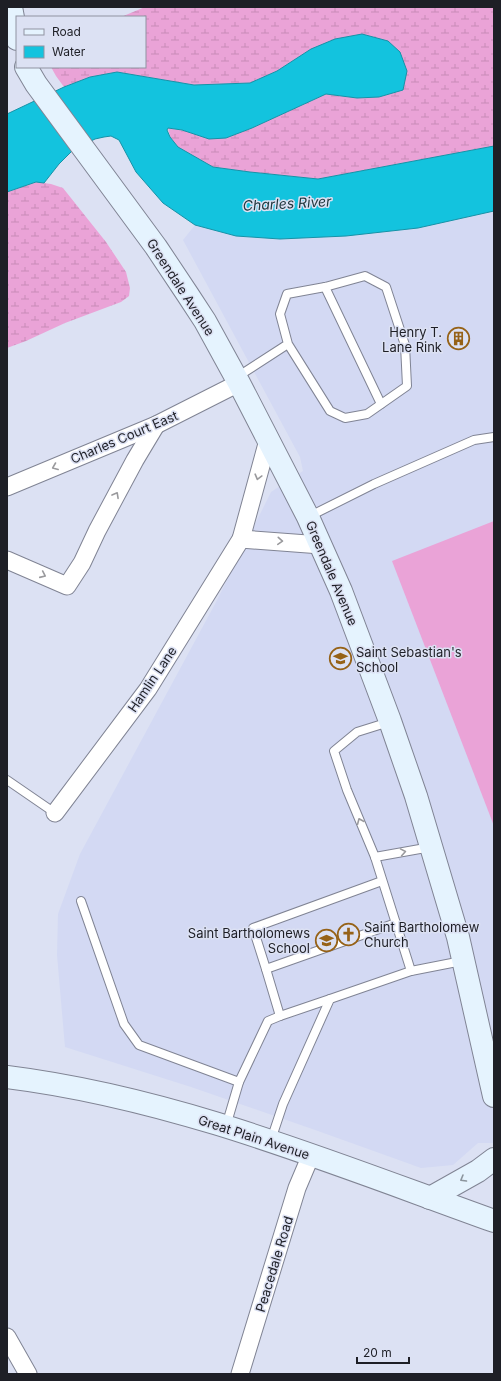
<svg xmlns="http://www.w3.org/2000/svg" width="501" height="1381" viewBox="0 0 501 1381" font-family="Inter,sans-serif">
<defs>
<pattern id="wetland-marsh" width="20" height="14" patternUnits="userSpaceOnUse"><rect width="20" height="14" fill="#eaa3d7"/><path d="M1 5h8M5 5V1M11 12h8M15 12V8" fill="none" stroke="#c88cb8"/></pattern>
</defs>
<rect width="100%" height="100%" fill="#dce1f3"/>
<!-- built -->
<polygon fill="#d3d9f3" points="494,211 494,1143 478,1143 453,1165 421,1168 318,1131 191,1087 65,1047 57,955 58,914 80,854 215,604 271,492 303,471 300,457 183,240 195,225 236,236 280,239 346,236 418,228"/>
<!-- wetland -->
<g fill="url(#wetland-marsh)">
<polygon points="145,7 494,7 494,146 318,179 250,172 213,167 178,147 170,137 168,128 226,138 252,128 326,94 357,98 379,97 403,90 311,49 277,71 250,83 194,85 117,72 90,77 64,87 56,76 51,67 145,67 145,17 121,17"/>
<polygon points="37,182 51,184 63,188 106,242 126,272 130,288 129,296 121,302 65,323 26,341 7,348 7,192"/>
</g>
<!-- pitch -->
<polygon fill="#eaa3d7" points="494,521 494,826 392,561"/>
<!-- water -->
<polygon fill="#13c3de" stroke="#1692a7" points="362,34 388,41 400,52 407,71 403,90 379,97 357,98 326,94 252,128 226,138 209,139 182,130 168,128 167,130 170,137 178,147 213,167 250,172 318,179 494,146 494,211 418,228 346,236 280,239 236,236 195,225 163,203 136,172 119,140 111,136 104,137 95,139 73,150 59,164 44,183 36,182 7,192 7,114 64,87 90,77 117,72 194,85 250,83 277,71 311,49 335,39"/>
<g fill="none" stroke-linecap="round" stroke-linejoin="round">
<defs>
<g id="lane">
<polyline points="325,287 381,404"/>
<polyline points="237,377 288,344 330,411 345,418 367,414 407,386 405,345 386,287 365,276 325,287 287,294 280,314 288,344"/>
<polyline points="308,517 374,484 474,440 494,437"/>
<polyline points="389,722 357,732 334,751 347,790 375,857 411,971"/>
<polyline points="7,780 55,813"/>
<polyline points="375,857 431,847"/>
<polyline points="382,881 253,928 266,969 396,923"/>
<polyline points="81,901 124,1024 139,1045 239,1082"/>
<polyline points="280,1016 330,999"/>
<polyline points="226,1126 239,1082 268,1021 280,1016 266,969"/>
<polyline points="271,1140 283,1104 330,999 411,971 462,961"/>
</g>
<g id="street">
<polyline points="7,487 156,425 239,383"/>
<polyline points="241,539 321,545"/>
<polyline points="7,560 67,586 82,563 97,531 135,460 156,425"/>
<polyline points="55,813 148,689 241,539 268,440"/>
<polyline points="7,1337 28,1374"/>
<polyline points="240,1374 297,1188 311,1155"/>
</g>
<g id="secondary">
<polyline points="11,7 17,39"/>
<polyline points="26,67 36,84 156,247 188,295 205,321 239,383 308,517 341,591 390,721 416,796 458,937 494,1096"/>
<path d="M7 1077C176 1098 335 1164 494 1221"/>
<polyline points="430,1198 478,1171 494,1159"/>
</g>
</defs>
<!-- lane casing -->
<use href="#lane" stroke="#808494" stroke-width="10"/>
<!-- street casing -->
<use href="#street" stroke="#808494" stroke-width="19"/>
<!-- secondary casing -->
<use href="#secondary" stroke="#808494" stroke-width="24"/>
<!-- lane -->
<use href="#lane" stroke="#fff" stroke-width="8"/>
<!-- street -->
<use href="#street" stroke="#fff" stroke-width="17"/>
<!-- secondary -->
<use href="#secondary" stroke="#e5f3fe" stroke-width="22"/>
</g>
<!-- one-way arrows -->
<defs><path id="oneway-chevron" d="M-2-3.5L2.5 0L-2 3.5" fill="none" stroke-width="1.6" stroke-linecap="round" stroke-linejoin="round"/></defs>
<g stroke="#9a9a9d">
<use href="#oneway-chevron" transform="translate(55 467) rotate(158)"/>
<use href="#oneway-chevron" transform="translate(258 477) rotate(105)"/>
<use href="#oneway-chevron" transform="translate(116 495) rotate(-61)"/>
<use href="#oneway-chevron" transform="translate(280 541) rotate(4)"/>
<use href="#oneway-chevron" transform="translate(43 575) rotate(24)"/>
<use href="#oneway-chevron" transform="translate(360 821) rotate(-113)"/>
<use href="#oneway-chevron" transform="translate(403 852) rotate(-10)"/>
</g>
<use stroke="#8b949d" href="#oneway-chevron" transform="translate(463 1179) rotate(150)"/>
<!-- icons -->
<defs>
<symbol id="building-ring" viewBox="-11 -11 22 22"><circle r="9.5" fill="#dce1f3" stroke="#966217" stroke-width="1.5"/><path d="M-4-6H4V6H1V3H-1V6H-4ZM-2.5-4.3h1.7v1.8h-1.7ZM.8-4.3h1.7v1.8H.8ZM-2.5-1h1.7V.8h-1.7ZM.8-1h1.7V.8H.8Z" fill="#966217"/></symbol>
<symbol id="school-ring" viewBox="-11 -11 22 22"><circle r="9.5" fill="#dce1f3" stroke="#966217" stroke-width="1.5"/><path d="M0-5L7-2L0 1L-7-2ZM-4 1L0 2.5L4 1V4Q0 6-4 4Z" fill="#966217"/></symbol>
<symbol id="church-ring" viewBox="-11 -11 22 22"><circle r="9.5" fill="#dce1f3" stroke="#966217" stroke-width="1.5"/><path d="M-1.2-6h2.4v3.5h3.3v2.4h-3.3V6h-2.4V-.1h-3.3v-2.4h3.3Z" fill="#966217"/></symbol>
</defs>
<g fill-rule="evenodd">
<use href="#building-ring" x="446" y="326" width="25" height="25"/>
<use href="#school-ring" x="328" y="646" width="25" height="25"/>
<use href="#church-ring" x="336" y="922" width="25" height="25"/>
<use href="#school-ring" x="314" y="928" width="25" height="25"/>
</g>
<g text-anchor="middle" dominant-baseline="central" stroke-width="3" stroke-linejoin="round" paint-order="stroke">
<!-- street labels -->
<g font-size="13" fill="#1e1f26" stroke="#dce1f3">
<text transform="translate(181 287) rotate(57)">Greendale Avenue</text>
<text transform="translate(124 437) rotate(-23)">Charles Court East</text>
<text transform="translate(332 573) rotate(67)">Greendale Avenue</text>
<text transform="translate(152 679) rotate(-56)">Hamlin Lane</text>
<text transform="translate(254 1137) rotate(18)">Great Plain Avenue</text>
<text transform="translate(274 1264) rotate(-73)">Peacedale Road</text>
</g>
<!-- poi labels -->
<g font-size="13" fill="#1e1f26" stroke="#dce1f3" text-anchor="end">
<text x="442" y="332">Henry T.<tspan x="442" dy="15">Lane Rink</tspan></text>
<text x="356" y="652" text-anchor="start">Saint Sebastian's<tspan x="356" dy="15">School</tspan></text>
<text x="364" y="927" text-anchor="start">Saint Bartholomew<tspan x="364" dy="15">Church</tspan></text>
<text x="310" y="933">Saint Bartholomews<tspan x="310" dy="15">School</tspan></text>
</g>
<!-- water labels -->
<g font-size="14" font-style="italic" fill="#21393f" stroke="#dce1f3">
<text transform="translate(287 203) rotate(-3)">Charles River</text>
</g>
</g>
<!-- border -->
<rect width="501" height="1381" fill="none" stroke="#1e1f26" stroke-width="16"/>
<!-- legend -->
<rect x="16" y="16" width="130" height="52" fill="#dce1f3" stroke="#9093a1"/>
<rect x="24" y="29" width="20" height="6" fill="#e5f3fe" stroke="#9093a1"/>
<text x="52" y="36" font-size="12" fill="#1e1f26">Road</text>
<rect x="24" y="46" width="20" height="12" fill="#13c3de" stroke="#9093a1"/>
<text x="52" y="56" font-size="12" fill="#1e1f26">Water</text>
<!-- scale -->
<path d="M357 1357v6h52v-6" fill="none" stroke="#1e1f26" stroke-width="2"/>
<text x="363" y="1357" font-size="12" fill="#1e1f26" stroke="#dce1f3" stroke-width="3" paint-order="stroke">20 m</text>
</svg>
